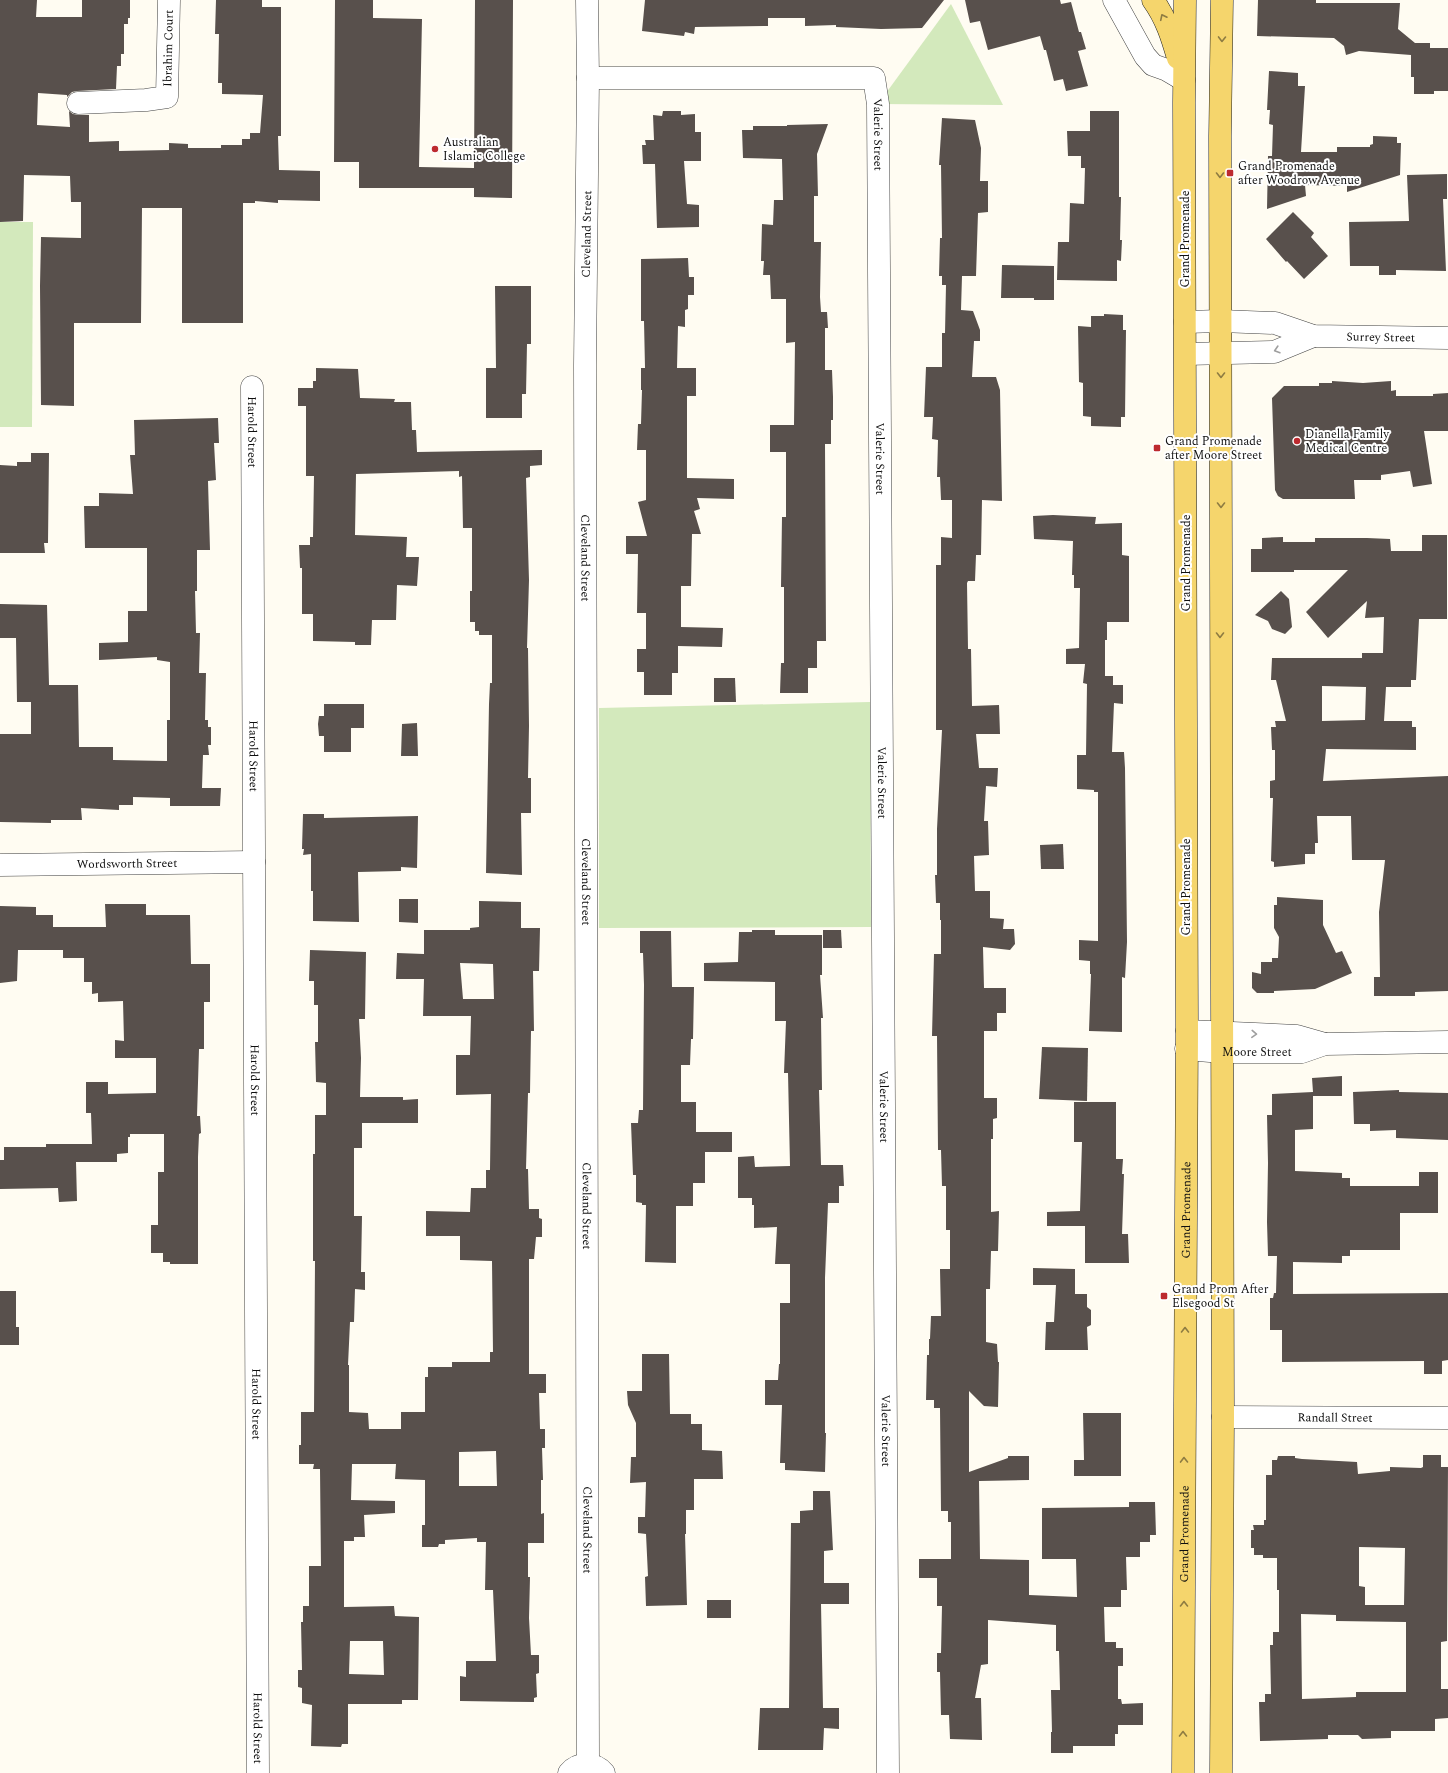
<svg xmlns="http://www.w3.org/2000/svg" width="1448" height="1773" viewBox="0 0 1448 1773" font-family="Spectral,serif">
<rect width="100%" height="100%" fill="#fffcf2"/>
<!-- green -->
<g fill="#d3e9bc">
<polygon points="951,4 1003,105 878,104"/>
<polygon points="0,222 33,222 32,427 0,427"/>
<polygon points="870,702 871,927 599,928 599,708"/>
</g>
<!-- building -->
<g fill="#58504c" fill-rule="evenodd">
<polygon points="0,0 37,0 36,17 82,17 82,0 130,0 130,18 128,18 128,24 124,24 124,54 121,54 121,66 117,66 116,89 77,91 72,92 67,97 67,95 38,93 37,125 70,127 69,111 73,114 78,115 89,115 89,142 119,141 119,151 169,150 169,143 188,144 188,148 221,148 221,145 242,145 242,139 250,139 250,133 260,133 263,95 222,94 222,83 218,83 219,34 215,34 216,0 262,0 262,7 281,7 281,136 278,136 279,170 320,171 320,201 278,200 278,203 255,201 255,203 243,203 243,323 182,323 182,208 142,208 141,323 74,323 74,406 41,405 40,286 41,237 81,238 81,202 71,202 70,176 24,175 23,221 0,222"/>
<polygon points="335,0 373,0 373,18 422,19 419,167 474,168 475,0 513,0 512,198 474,197 474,188 359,188 359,162 334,162"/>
<polygon points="645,0 944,0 922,28 881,29 836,27 836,25 805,26 805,18 768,18 768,26 695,27 694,34 685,32 684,36 642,31"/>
<polygon points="965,0 1060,0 1061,4 1071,2 1079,32 1081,32 1086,49 1078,51 1088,86 1066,91 1063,79 1054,81 1046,50 1044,50 1040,36 988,50 980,21 970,23"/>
<polygon points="1258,0 1316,0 1316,3 1400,3 1398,29 1415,43 1430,43 1430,48 1448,48 1448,91 1434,91 1434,94 1414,94 1414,77 1411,77 1411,55 1359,51 1346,55 1344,46 1334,38 1257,36"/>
<polygon points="1269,71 1298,73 1298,86 1305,86 1301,152 1337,152 1337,147 1370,147 1370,145 1373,144 1373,136 1397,137 1397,143 1401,143 1400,175 1347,192 1347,186 1305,185 1306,196 1267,209 1268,156 1272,156 1273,125 1269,124 1270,110 1267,110"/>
<polygon points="663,111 681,111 681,115 695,114 695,132 701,132 701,161 684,161 687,204 699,205 699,227 657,228 655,164 643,164 642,145 646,145 645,140 654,140 653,115 662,116"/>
<polygon points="1090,111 1119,111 1119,197 1121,197 1120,240 1122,240 1121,261 1117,260 1117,281 1057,280 1058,242 1069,242 1070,203 1084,204 1085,168 1081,168 1081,156 1068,156 1067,131 1090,131"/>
<polygon points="942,118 975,120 981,148 980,181 988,181 988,212 978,213 976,276 962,276 961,310 973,311 980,330 980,341 974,341 972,377 996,377 1000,390 1002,501 982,500 981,555 976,555 975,581 968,581 967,583 968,649 971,649 972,706 999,705 1000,734 976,734 979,768 998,768 997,787 986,786 984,821 988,821 989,855 974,856 975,891 990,891 990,918 1004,919 1003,929 1014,929 1015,944 1010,950 983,947 984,988 1006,988 1006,1013 997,1013 997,1031 984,1031 984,1098 997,1098 997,1118 993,1119 993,1139 991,1139 991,1212 999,1211 998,1251 991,1251 990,1289 986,1289 986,1342 997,1344 998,1362 999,1362 998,1407 984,1406 969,1391 969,1472 1008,1458 1008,1456 1029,1456 1029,1480 979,1481 980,1559 1029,1560 1029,1595 1077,1597 1076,1559 1042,1559 1042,1508 1129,1507 1129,1502 1155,1502 1156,1535 1150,1535 1150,1542 1140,1542 1140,1557 1126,1557 1127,1590 1121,1590 1121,1607 1104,1607 1105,1642 1116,1642 1116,1648 1123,1648 1123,1666 1118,1666 1118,1699 1121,1699 1122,1704 1143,1703 1143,1725 1118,1725 1118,1734 1115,1734 1115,1746 1073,1746 1073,1753 1051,1753 1051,1732 1052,1732 1051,1690 1060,1690 1059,1651 1056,1651 1056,1625 988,1620 988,1664 981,1665 975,1698 981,1698 982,1740 950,1739 949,1715 941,1715 940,1672 937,1672 937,1653 941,1653 942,1606 937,1606 937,1578 919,1578 919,1559 951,1559 951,1522 948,1522 948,1511 941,1511 940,1408 934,1408 934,1400 926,1400 927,1355 929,1355 929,1339 930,1339 931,1316 941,1316 940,1269 950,1269 950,1230 946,1230 946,1186 942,1186 941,1150 938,1150 937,1036 932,1036 934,954 941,954 941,920 940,920 940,903 936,903 935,875 937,875 937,829 942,730 936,730 936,565 941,565 941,537 952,538 952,500 941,500 940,477 937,477 938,440 932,439 933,417 924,417 926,367 942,367 942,333 945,333 946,285 942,285 942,276 939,276 940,238 942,238 941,165 939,165"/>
<polygon points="828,124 817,154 818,196 814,196 814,242 821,242 820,297 821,312 827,312 828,328 825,328 825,370 832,370 833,397 833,420 831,420 831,444 825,444 826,641 817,641 817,668 808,668 808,693 780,693 781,663 784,663 784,587 781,587 782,517 786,517 786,452 770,452 770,425 794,425 795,342 786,343 786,299 771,299 770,275 763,275 764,261 761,261 762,224 773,225 774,200 783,200 782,159 743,158 742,130 753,130 753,126 787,126 787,125"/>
<polygon points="1447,174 1447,199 1443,199 1446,271 1396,270 1396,275 1379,275 1379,266 1350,266 1349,222 1409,221 1407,175"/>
<polygon points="1293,212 1314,233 1311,237 1328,256 1304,279 1287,261 1286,262 1266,239"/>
<polygon points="688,258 689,277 694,277 694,295 688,295 688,309 685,310 685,327 678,326 677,368 696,368 696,396 687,396 687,478 734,479 734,499 697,498 700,509 694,511 701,534 692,534 691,586 681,586 681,627 723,628 722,647 678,646 678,673 672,673 672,695 644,695 644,672 637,672 637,649 646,649 646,613 637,613 638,554 626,554 626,536 647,536 638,502 646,500 646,450 637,450 638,424 641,424 642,390 641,390 641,368 645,368 644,321 641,321 641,259"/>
<polygon points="1002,265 1054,266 1054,300 1034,300 1034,298 1001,298"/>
<polygon points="495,286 531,286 531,344 527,344 526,394 522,394 522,418 486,418 486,368 496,368"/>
<polygon points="1104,314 1123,315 1123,330 1126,330 1125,417 1121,417 1121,427 1091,426 1091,417 1083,416 1083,383 1079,382 1078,326 1091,327 1091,316 1104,316"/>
<polygon points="316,368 358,369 360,398 395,399 394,402 411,402 412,430 416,430 417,452 542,450 542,465 530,466 530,477 526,478 529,580 527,648 528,648 529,726 528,778 531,778 531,813 521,813 522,875 486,873 489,704 490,683 492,683 492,635 479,635 479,631 475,631 475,622 470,622 470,591 472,591 472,528 463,528 462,476 459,477 459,471 356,474 355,535 407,537 406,557 419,557 417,586 397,585 396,620 372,620 371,645 355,645 355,642 313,641 313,614 302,614 302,568 300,568 299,545 310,545 310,537 313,537 314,476 306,476 306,406 298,406 298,388 313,388 313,381 316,381"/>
<polygon points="1332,381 1363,383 1391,381 1391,391 1396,390 1396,396 1433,396 1433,394 1448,393 1448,431 1424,431 1432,484 1413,487 1410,471 1381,475 1381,480 1354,480 1355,499 1283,499 1278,496 1275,490 1272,398 1284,386 1319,386 1319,383 1332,383"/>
<polygon points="218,418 219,443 214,443 216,480 208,481 210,550 197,550 197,591 195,591 196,633 200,633 199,673 206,673 205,720 208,720 208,727 211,727 211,745 208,745 209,755 203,755 202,788 221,788 220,806 170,806 170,798 133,797 133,805 119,805 119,810 81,808 82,820 51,820 51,823 0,822 0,734 31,734 31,702 17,702 16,638 0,638 0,604 47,605 49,685 78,685 79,747 113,747 113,760 167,761 167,720 170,720 170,662 157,660 157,657 99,660 99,643 128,642 128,611 147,611 147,548 85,548 84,506 99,506 99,493 133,494 130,455 135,455 134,420"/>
<polygon points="31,453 49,453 48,543 44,543 45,553 0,553 0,465 17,466 17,462 31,462"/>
<polygon points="1053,515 1096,517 1095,524 1122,523 1122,555 1129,556 1129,622 1107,622 1107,640 1105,640 1105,676 1113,676 1113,685 1123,685 1123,704 1114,703 1112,752 1124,752 1125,768 1127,942 1125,978 1122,977 1122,1032 1089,1031 1091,974 1090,974 1090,961 1079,960 1079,940 1098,941 1098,792 1094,792 1094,790 1077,789 1077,755 1086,755 1087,684 1083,683 1085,664 1066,664 1066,649 1079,648 1080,588 1074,588 1074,575 1072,575 1073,541 1034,539 1033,516"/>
<path d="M1422 535H1447V619H1419L1416 680H1411V687H1386L1384 721H1412V727H1416V750L1326 749 1323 781 1448 776V991L1415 992V996H1374V977H1380L1379 912 1385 860H1352L1351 816H1317L1318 843H1315V854H1305V864L1274 867V862L1271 861 1273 798H1270V781L1275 780V750H1272L1271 727H1276L1275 721H1286L1276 680H1271L1272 658H1362V653H1383L1384 617 1365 618 1367 601 1328 638 1306 612 1348 570H1294V572H1251V549H1262V538L1283 537V542H1315V538H1367L1390 539 1391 551H1422ZM1322 686 1366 687 1365 720 1322 721Z"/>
<polygon points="1281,591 1289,599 1292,627 1285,634 1272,629 1268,621 1255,615"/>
<polygon points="714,678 735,678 736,702 714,702"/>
<polygon points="324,704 364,704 364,728 351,728 351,752 324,752 324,736 319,736 318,724 319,716 324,716"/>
<polygon points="417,723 418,756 401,756 402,724"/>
<polygon points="303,814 324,814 324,818 418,816 417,868 401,867 401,871 358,872 359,922 313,921 313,891 311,891 311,854 303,855 304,849 302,849"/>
<polygon points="1063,844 1064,869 1041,869 1040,845"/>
<polygon points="1277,897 1323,900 1323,925 1336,953 1342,951 1352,973 1315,989 1274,991 1274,993 1257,993 1252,988 1252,972 1261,974 1261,962 1272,962 1272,958 1278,958 1279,937 1274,928 1274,905 1277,905"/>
<polygon points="399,899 418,899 418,923 399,922"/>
<path d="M479 901 521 902V928H540L539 971H533L534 1031H531L530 1093H528L526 1169H528L529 1209H539V1218L542 1219V1237H536L534 1259H529V1374H546V1393H539L540 1429H545V1448H542L543 1480H541V1514L544 1513V1543H528V1577H530L529 1618 531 1655H539V1673L536 1674 537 1697 534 1698V1702L460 1701V1676L466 1677V1661H496L493 1590H485L486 1542H477V1538L445 1540V1544H439L438 1547H422V1525H425V1480L395 1479 396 1464H352L351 1500 395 1501V1513L364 1515 365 1537H354V1541H344V1607L394 1606 395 1616 419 1617 418 1700H402V1704H348V1744H342L341 1747 311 1746 312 1705 302 1703V1688L298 1687V1670H302L301 1622H303V1606H309V1566H321L320 1469H313L314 1464H299V1445H301V1412H314L315 1261H313V1154H315V1115H326V1083L316 1082 315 1042H318V1005H314V981H309L310 950 366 952 365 1019H359L361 1058 360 1097H403V1100L418 1099V1123H362V1148H354V1216H362L361 1272H365V1290L355 1289 354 1322H350L348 1365H349V1412L368 1413 369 1429H401V1412H425V1377H428V1367H452V1362H490V1352H493L492 1261 460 1260V1236H426V1211L470 1212 471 1188H486V1170H490L491 1094 456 1095V1055H470L471 1016H423L424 979H396L397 953 424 954V930H470V928L479 927ZM460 963 493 964 494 999H463ZM496 1451 497 1486H459V1452ZM350 1641H383L384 1675 349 1674Z"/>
<polygon points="105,904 146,904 146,915 190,915 191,964 210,964 210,1002 204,1002 204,1049 199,1049 197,1116 200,1116 201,1133 199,1134 198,1157 198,1264 170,1264 170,1262 163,1262 163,1253 151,1253 151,1225 158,1225 158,1172 164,1172 164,1134 130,1134 130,1137 128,1137 128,1153 117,1154 117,1162 76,1162 77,1201 59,1202 58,1188 0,1189 0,1160 4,1160 4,1147 46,1147 46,1144 92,1144 91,1113 86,1113 86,1082 108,1082 108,1094 156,1093 156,1058 115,1058 115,1040 124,1041 123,1001 98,1002 98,993 92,994 92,982 84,982 84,958 63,958 63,950 18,950 17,981 0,983 0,906 36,907 36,915 53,915 53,927 106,927"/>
<polygon points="752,930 775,930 775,935 822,935 822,975 820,975 823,1018 821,1018 822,1090 819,1090 821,1165 843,1165 844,1186 839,1186 839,1203 828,1203 825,1278 825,1433 826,1433 825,1472 785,1470 785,1463 780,1463 782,1405 765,1405 765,1380 778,1380 779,1364 780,1364 780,1303 790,1303 790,1264 775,1264 777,1227 754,1228 754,1205 752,1205 752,1198 738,1198 738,1157 754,1156 755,1167 790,1166 788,1073 784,1073 786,1021 775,1021 775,982 704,981 704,963 738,962 739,932 752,932"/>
<polygon points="823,930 841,930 842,948 823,948"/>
<polygon points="640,931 671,931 672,987 694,987 693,1039 691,1039 690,1065 681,1065 681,1102 696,1102 696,1132 732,1132 732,1152 705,1152 705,1183 693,1183 693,1206 676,1206 676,1263 645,1262 646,1205 642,1205 642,1203 636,1202 636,1175 633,1175 631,1123 638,1123 639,1110 643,1110 644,985 643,953 640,953"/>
<polygon points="1042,1047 1088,1048 1087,1101 1039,1099"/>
<polygon points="1342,1076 1342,1096 1313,1096 1313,1129 1295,1130 1295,1171 1342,1173 1342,1178 1350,1178 1350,1186 1419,1186 1419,1172 1438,1172 1438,1213 1400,1213 1400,1250 1350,1250 1350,1256 1342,1256 1342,1263 1293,1262 1293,1294 1448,1293 1448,1360 1442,1361 1442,1374 1424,1374 1424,1361 1282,1362 1282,1330 1270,1330 1270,1298 1273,1298 1274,1293 1276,1293 1277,1256 1268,1256 1267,1222 1268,1163 1267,1115 1272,1115 1272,1094 1313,1092 1312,1078"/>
<polygon points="1399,1090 1399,1092 1448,1093 1448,1140 1396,1138 1396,1130 1370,1131 1370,1124 1354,1124 1353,1092"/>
<polygon points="1074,1102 1116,1102 1116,1159 1123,1159 1122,1174 1124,1174 1122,1234 1128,1234 1129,1263 1085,1263 1085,1226 1047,1226 1047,1212 1080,1211 1082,1142 1074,1142"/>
<polygon points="1033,1268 1075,1269 1075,1294 1087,1294 1087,1307 1091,1310 1091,1325 1087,1327 1088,1350 1045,1350 1046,1322 1054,1322 1056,1285 1033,1285"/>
<polygon points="0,1291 16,1291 16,1327 19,1327 19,1345 0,1345"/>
<polygon points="642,1354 669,1354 670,1414 691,1414 691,1424 702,1424 702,1450 722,1451 723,1479 694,1479 694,1510 686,1510 686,1534 685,1534 687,1605 646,1606 645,1577 648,1576 646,1534 638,1533 638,1517 645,1517 646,1482 630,1483 631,1457 636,1457 636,1423 628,1405 627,1391 642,1391"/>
<polygon points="1083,1413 1121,1413 1121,1476 1074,1476 1074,1460 1084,1460"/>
<path d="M1423 1455H1441V1467H1448L1447 1641 1441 1642V1689H1448V1718L1435 1719V1731H1391V1738L1362 1739 1358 1735H1328V1739L1260 1741 1259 1702H1265V1694H1271L1270 1645H1273V1632H1279V1590H1277V1558H1263V1555H1254V1548H1251V1530H1254L1253 1525H1264V1520H1266V1475H1272V1460H1277L1278 1456H1295V1458L1302 1459 1357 1462 1358 1474 1390 1471V1467L1421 1468 1423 1467ZM1359 1547 1405 1548 1404 1605H1365V1587L1359 1586ZM1301 1614 1336 1615V1621L1406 1622V1692H1356V1697L1302 1699Z"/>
<polygon points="813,1491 830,1491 833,1550 824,1551 824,1583 849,1583 849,1604 821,1604 823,1708 839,1708 839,1729 824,1728 823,1750 758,1750 760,1708 789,1708 791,1523 800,1523 800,1511 813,1510"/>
<rect x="707" y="1600" width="24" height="18"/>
</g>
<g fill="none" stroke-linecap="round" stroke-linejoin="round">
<defs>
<g id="minor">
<path id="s1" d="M587 0 588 78 585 365 588 1764"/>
<polyline points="1114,0 1145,56 1153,65 1167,70 1184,80"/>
<path id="s2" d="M588 78H874L878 104 888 1773"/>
<path id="s3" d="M78 103 146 100 167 97 169 0"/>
<path id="s4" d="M1185 322 1221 321 1275 323 1313 336 1448 338"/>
<polyline points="1186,354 1274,352 1313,336"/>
<path id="s5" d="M252 387 258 1773"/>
<path id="s6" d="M0 865 254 862"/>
<polyline points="1187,1031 1297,1036 1325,1044"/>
<path id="s7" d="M1186 1049 1222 1052H1302L1325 1044 1448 1042"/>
<path id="s8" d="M1223 1417 1448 1418"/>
<path d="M569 1773C578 1762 595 1762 604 1773"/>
</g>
<g id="major">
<path d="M1153 0C1166 18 1172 37 1178 58"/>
<path id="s9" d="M1183 1773 1187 1031 1184 103 1185 0"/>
<polyline points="1221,1773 1223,1417 1220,136 1222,0"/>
</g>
</defs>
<!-- minor casing -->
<use href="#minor" stroke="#424242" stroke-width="23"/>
<!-- major casing -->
<use href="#major" stroke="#202020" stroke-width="23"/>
<!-- minor -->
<use href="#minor" stroke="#fff" stroke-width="22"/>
<!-- major -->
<use href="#major" stroke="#f5d56c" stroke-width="22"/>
</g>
<!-- one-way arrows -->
<defs><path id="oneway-chevron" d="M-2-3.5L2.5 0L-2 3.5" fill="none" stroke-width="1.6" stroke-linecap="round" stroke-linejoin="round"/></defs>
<g stroke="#8e7c42">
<use href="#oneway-chevron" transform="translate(1163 17) rotate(-116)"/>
<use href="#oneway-chevron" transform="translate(1222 39) rotate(91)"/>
<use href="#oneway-chevron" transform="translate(1220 175) rotate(90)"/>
<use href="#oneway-chevron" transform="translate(1221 375) rotate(90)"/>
<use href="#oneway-chevron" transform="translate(1221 505) rotate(90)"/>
<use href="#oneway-chevron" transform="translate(1220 635) rotate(90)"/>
<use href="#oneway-chevron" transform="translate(1185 1330) rotate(-90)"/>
<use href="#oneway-chevron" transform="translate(1184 1460) rotate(-91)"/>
<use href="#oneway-chevron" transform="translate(1184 1604) rotate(-90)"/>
<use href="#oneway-chevron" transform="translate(1183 1734) rotate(-90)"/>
</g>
<g stroke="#9f9f9f">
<use href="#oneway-chevron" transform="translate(1277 350) rotate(163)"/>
<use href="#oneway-chevron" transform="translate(1254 1034) rotate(3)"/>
</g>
<!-- markers -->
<g fill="#bd2a2f" stroke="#fff" stroke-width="1.5">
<circle cx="435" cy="149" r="4"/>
<rect x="1226" y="169" width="8" height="8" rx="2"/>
<circle cx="1297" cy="441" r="4"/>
<rect x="1153" y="444" width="8" height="8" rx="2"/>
<rect x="1160" y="1292" width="8" height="8" rx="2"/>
</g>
<g text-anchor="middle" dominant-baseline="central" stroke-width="4" stroke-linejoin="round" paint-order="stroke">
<!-- street labels -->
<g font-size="12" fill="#0f0f0f" stroke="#fff">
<text stroke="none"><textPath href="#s3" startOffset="138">Ibrahim Court</textPath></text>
<text stroke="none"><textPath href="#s2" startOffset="343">Valerie Street</textPath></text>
<text transform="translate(587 234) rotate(-89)">Cleveland Street</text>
<text transform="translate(1185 239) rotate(-90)">Grand Promenade</text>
<text stroke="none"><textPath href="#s4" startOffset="198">Surrey Street</textPath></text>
<text stroke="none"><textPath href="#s5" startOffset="45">Harold Street</textPath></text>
<text stroke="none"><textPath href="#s2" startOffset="667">Valerie Street</textPath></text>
<text stroke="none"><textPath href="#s1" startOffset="558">Cleveland Street</textPath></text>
<text transform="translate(1186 563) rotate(-90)">Grand Promenade</text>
<text stroke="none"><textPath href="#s5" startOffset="369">Harold Street</textPath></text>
<text stroke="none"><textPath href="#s2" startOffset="991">Valerie Street</textPath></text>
<text stroke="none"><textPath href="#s6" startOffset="127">Wordsworth Street</textPath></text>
<text stroke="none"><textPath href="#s1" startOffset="882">Cleveland Street</textPath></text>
<text transform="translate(1186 887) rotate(-90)">Grand Promenade</text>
<text stroke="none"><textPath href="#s7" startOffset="71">Moore Street</textPath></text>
<text stroke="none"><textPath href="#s5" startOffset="693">Harold Street</textPath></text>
<text stroke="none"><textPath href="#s2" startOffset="1315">Valerie Street</textPath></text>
<text stroke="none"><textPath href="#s1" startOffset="1206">Cleveland Street</textPath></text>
<text stroke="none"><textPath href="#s9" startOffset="563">Grand Promenade</textPath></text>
<text stroke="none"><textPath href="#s5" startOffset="1017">Harold Street</textPath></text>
<text stroke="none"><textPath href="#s8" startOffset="112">Randall Street</textPath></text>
<text stroke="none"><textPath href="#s2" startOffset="1639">Valerie Street</textPath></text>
<text stroke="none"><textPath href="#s1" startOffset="1530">Cleveland Street</textPath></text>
<text stroke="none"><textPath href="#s9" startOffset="239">Grand Promenade</textPath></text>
<text stroke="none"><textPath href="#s5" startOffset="1341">Harold Street</textPath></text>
</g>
<!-- poi labels -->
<g font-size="12" fill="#0f0f0f" stroke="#fff" text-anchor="start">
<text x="443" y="142">Australian<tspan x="443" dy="14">Islamic College</tspan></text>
<text x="1238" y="166">Grand Promenade<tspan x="1238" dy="14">after Woodrow Avenue</tspan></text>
<text x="1305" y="434">Dianella Family<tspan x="1305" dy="14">Medical Centre</tspan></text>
<text x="1165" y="441">Grand Promenade<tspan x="1165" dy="14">after Moore Street</tspan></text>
<text x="1172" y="1289">Grand Prom After<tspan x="1172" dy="14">Elsegood St</tspan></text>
</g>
</g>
</svg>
